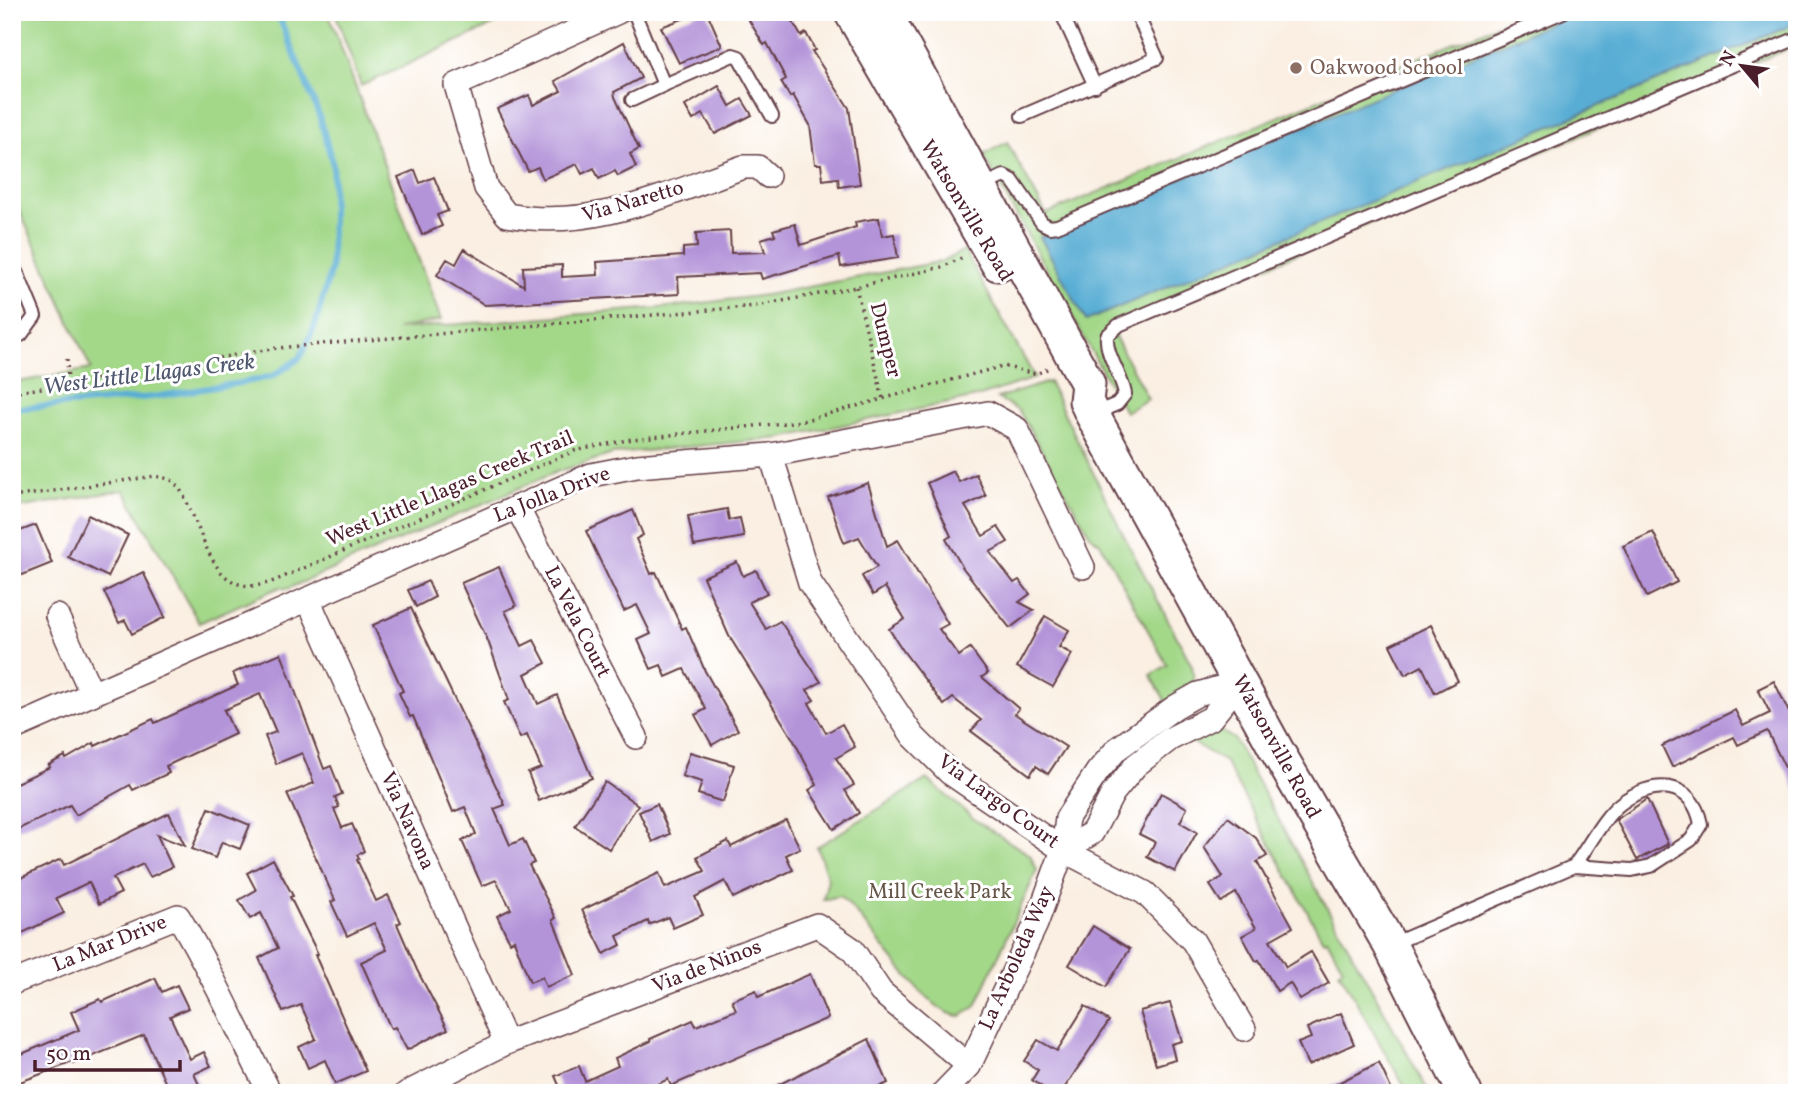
<svg xmlns="http://www.w3.org/2000/svg" width="1809" height="1105" viewBox="0 0 1809 1105" font-family="Vollkorn,serif">
<rect width="100%" height="100%" fill="#fff"/>
<filter id="ink" filterUnits="userSpaceOnUse"><feTurbulence type="fractalNoise" baseFrequency=".0143" numOctaves="2"/><feDisplacementMap in="SourceGraphic" scale="14" xChannelSelector="R" yChannelSelector="G"/><feConvolveMatrix kernelMatrix="1 2 1 2 8 2 1 2 1" color-interpolation-filters="sRGB"/></filter>
<filter id="wash" filterUnits="userSpaceOnUse"><feTurbulence type="fractalNoise" baseFrequency=".00686" numOctaves="4" result="noise"/><feDisplacementMap in="SourceGraphic" scale="28" xChannelSelector="R" yChannelSelector="G"/><feGaussianBlur stdDeviation="1.57" result="paint"/><feColorMatrix in="noise" values="0 0 0 0 0 0 0 0 0 0 0 0 0 0 0 0 0 1.4 0 .05"/><feComposite in="paint" operator="in"/></filter>
<g filter="url(#wash)">
<rect width="100%" height="100%" fill="#faefe2"/>
<!-- green -->
<g fill="#a3d889" stroke="#767c5a" stroke-width="2">
<polygon points="12,12 328,12 441,320 397,329 671,307 766,295 944,261 964,250 1035,378 977,397 781,438 613,454 556,472 287,589 280,587 199,623 124,490 12,509 12,383 91,369 12,194"/>
<polygon points="335,12 521,12 361,86"/>
<polygon points="1529,12 1797,12 1797,45 1112,331 1148,399 1125,412 983,155 1007,142 1046,214"/>
<polygon points="1049,382 1120,528 1192,666 1194,680 1185,692 1166,702 1151,675 1167,665 1100,543 1090,535 1019,411 997,398"/>
<polygon points="1219,730 1234,739 1429,1093 1408,1093 1339,971 1343,968 1327,939 1323,940 1225,762 1187,739 1204,732"/>
<path d="M927 779 975 820 1030 855 1037 870 976 1006 961 1016C923 1016 870 919 839 896L823 900 828 879 817 847Z"/>
</g>
<!-- water -->
<polygon fill="#58add4" stroke="#516680" stroke-width="2" points="1578,12 1797,12 1797,23 1086,321 1040,237"/>
<g fill="none" stroke-linecap="round" stroke-linejoin="round">
<!-- stream -->
<polyline stroke="#58add4" stroke-width="6" points="12,409 153,397 246,382 273,376 300,358 315,326 331,269 333,165 319,115 277,12"/>
</g>
<g id="blocks">
<!-- building -->
<g fill="#b494d9">
<polygon points="701,12 707,12 722,46 679,63 661,27"/>
<polygon points="744,12 787,12 801,36 806,33 815,50 812,51 849,108 860,184 839,187 838,178 823,180 821,164 815,164 810,125 793,95 790,97 781,82 786,79 767,43 764,45"/>
<polygon points="624,42 641,78 614,92 615,97 639,149 630,154 636,167 618,176 615,171 599,179 594,168 582,174 577,164 543,179 538,167 528,171 497,109 529,95 533,105 561,91 555,81"/>
<polygon points="719,86 730,106 742,99 752,115 715,134 703,114 693,120 685,106"/>
<polygon points="415,170 420,183 434,177 448,211 437,215 442,226 422,235 398,177"/>
<polygon points="879,218 882,236 894,234 898,258 841,267 839,256 762,279 760,273 678,277 679,294 485,305 437,275 447,259 456,264 464,249 524,286 523,267 562,265 562,277 598,275 597,262 683,256 683,248 697,247 696,233 730,231 731,253 765,252 761,239 775,235 773,230 795,224 801,245 856,227 855,222"/>
<polygon points="953,471 959,482 976,474 986,496 965,506 983,536 998,527 1008,542 990,552 1014,583 1019,580 1030,594 1019,602 1034,610 1010,628 963,568 946,539 951,536 927,483"/>
<polygon points="868,483 887,546 898,540 948,624 939,629 959,656 970,648 988,673 982,677 1019,709 1015,714 1066,747 1048,774 1036,766 1030,775 971,731 981,720 953,698 944,705 904,652 889,629 905,619 885,587 873,595 862,576 877,567 859,537 844,543 828,497"/>
<polygon points="727,509 729,520 740,518 744,537 694,546 688,516"/>
<polygon points="633,510 643,535 636,539 651,574 656,572 682,629 686,627 705,671 738,730 712,745 695,715 706,709 684,669 666,677 661,665 651,669 638,640 651,634 637,605 624,611 586,531"/>
<polygon points="88,515 128,535 108,577 68,557"/>
<polygon points="36,525 52,563 12,579 12,534"/>
<polygon points="1653,532 1677,582 1647,597 1623,546"/>
<polygon points="737,562 743,576 756,570 767,593 749,602 766,629 780,621 821,682 807,690 814,700 809,703 826,733 842,724 855,747 836,758 854,785 845,790 859,813 834,829 809,790 817,785 793,739 729,636 703,577"/>
<polygon points="499,567 516,606 505,611 522,646 534,640 546,663 525,674 538,704 557,695 592,778 539,801 528,773 541,768 527,735 520,738 504,702 509,700 488,641 461,583"/>
<polygon points="143,572 165,617 132,634 125,620 119,623 104,592"/>
<polygon points="428,581 435,597 416,607 408,590"/>
<polygon points="411,608 505,805 494,809 510,845 523,839 534,863 529,865 556,918 553,920 575,975 546,987 542,977 530,982 514,940 510,942 497,916 511,909 496,880 482,886 462,841 476,834 465,807 453,812 413,716 410,717 399,693 403,691 373,625"/>
<polygon points="1045,616 1069,630 1059,647 1072,654 1053,687 1017,667"/>
<polygon points="1431,625 1458,681 1435,693 1422,666 1405,675 1390,645"/>
<polygon points="281,653 324,769 331,766 342,794 335,797 339,807 334,809 342,828 352,824 364,851 357,855 359,859 357,860 376,901 388,895 401,922 397,924 417,970 448,1029 407,1050 395,1027 391,1029 361,962 387,950 374,923 347,936 331,902 335,900 287,794 314,783 302,753 276,764 265,736 276,732 260,694 224,710 235,734 166,766 169,773 133,790 130,785 76,815 70,805 12,832 12,785 50,767 48,765 65,756 66,759 94,743 95,746 153,719 155,723 238,685 233,673"/>
<polygon points="1774,681 1797,729 1797,792 1767,731 1738,745 1734,737 1672,767 1662,746 1735,710 1743,726 1770,713 1758,689"/>
<polygon points="690,752 734,765 723,802 698,794 702,782 682,776"/>
<polygon points="605,782 638,805 609,849 575,826"/>
<polygon points="1161,793 1187,808 1180,822 1197,832 1175,872 1147,857 1155,842 1139,834"/>
<polygon points="1647,799 1668,844 1637,860 1616,820"/>
<polygon points="657,804 670,834 653,842 639,812"/>
<polygon points="209,808 250,825 240,849 222,842 215,858 192,849"/>
<polygon points="169,813 185,846 157,835 172,867 150,877 143,864 113,878 121,893 99,904 89,882 56,898 64,913 12,938 12,882 61,859 64,865"/>
<polygon points="1228,817 1256,838 1267,856 1257,862 1293,927 1270,940 1286,967 1311,952 1329,983 1300,1000 1290,983 1277,991 1259,960 1256,961 1242,936 1256,928 1236,893 1221,902 1210,885 1223,877 1204,847"/>
<polygon points="786,820 800,848 786,855 793,870 733,898 725,881 695,897 703,915 673,928 668,917 649,925 648,921 617,936 621,945 604,954 582,910 659,873 665,888 705,871 697,857 728,841 731,847"/>
<polygon points="273,859 293,896 290,897 318,954 315,955 366,1071 335,1084 325,1060 308,1068 299,1047 316,1039 301,1005 283,1012 259,958 278,948 261,913 250,919 239,900 256,890 247,873"/>
<polygon points="1093,926 1130,949 1106,987 1069,965"/>
<polygon points="810,974 828,1018 671,1086 668,1079 640,1093 559,1093 562,1092 555,1076 579,1066 585,1081 618,1066 615,1058 651,1041 650,1039 693,1020 696,1026 736,1010 732,1000 756,990 758,997"/>
<polygon points="155,978 162,992 177,985 188,1008 170,1016 190,1059 204,1052 211,1066 194,1074 203,1093 170,1093 144,1035 74,1064 73,1062 12,1085 12,1058 79,1030 71,1012 100,999 102,1002"/>
<polygon points="1170,1003 1182,1041 1171,1044 1175,1059 1156,1065 1140,1011"/>
<polygon points="1085,1006 1109,1021 1061,1093 1051,1093 1032,1080 1038,1070 1024,1061 1038,1040 1057,1051"/>
<polygon points="1341,1013 1354,1044 1308,1065 1298,1043 1311,1038 1307,1028"/>
<polygon points="869,1039 888,1083 866,1093 762,1093"/>
<polygon points="1379,1063 1393,1093 1318,1093 1358,1073"/>
</g>
</g>
</g>
<g filter="url(#ink)">
<use href="#blocks" fill-opacity="0" stroke="#643e46" stroke-width="2"/>
<g fill="none" stroke-linecap="round" stroke-linejoin="round">
<defs>
<g id="lane">
<polyline points="634,12 664,85 733,55 739,57 772,116"/>
<polyline points="1061,12 1095,86"/>
<polyline points="632,100 664,85"/>
<polyline points="1022,116 1157,58 1136,12"/>
<polyline points="982,186 1004,176 1012,180 1042,223 1050,227 1057,226 1563,12"/>
<polyline points="12,260 35,316 21,335 12,336"/>
<path d="M1093 414 1117 404 1125 394C1122 375 1105 355 1107 336L1119 325 1797 38"/>
<path d="M1390 945 1574 866 1632 870 1651 866 1691 840 1701 824C1692 779 1652 779 1620 804 1604 816 1587 849 1574 866"/>
</g>
<g id="street">
<path d="M618 12 456 85 486 188 507 215C592 231 665 195 743 167H758L768 176"/>
<polyline points="771,455 810,583 913,736 950,773 1063,850 1145,893 1193,941 1244,1029"/>
<polyline points="517,507 636,737"/>
<polyline points="308,599 506,1043"/>
<polyline points="57,616 92,694"/>
<polyline points="12,729 591,475 637,466 771,455 988,413 1017,429 1083,567"/>
<polyline points="1063,850 1092,833 1113,793 1136,765 1170,739 1211,718 1240,682"/>
<path d="M12 983 178 916C213 973 239 1034 270 1093"/>
<polyline points="407,1093 506,1043 817,925 852,949 881,992 969,1066"/>
<polyline points="943,1093 969,1066 1036,924 1063,850 1067,818 1098,771 1117,749 1175,707 1198,694 1240,682"/>
</g>
<g id="secondary">
<polyline points="851,12 998,264"/>
<polyline points="884,12 1088,384 1086,401 1092,414 1276,749 1390,945 1465,1093"/>
</g>
</defs>
<!-- lane casing -->
<use href="#lane" stroke="#643e46" stroke-width="16"/>
<!-- street casing -->
<use href="#street" stroke="#643e46" stroke-width="26"/>
<!-- secondary casing -->
<use href="#secondary" stroke="#643e46" stroke-width="37"/>
<!-- path -->
<g stroke="#643e46" stroke-width="3.5" stroke-dasharray="2 5" stroke-linecap="butt">
<polyline points="856,287 883,399"/>
<polyline points="67,359 68,385"/>
<polyline points="12,393 277,348 756,306 856,287 942,267 964,257"/>
<path d="M12 497 155 476C160 477 167 478 171 480 180 486 185 498 189 507 209 549 217 602 274 581L574 451 632 439 802 421 1003 366 1036 374 1051 367"/>
</g>
<!-- lane -->
<use href="#lane" stroke="#fff" stroke-width="12"/>
<!-- street -->
<use href="#street" stroke="#fff" stroke-width="23"/>
<!-- secondary -->
<use href="#secondary" stroke="#fff" stroke-width="33"/>
</g>
</g>
<!-- markers -->
<circle fill="#8d6e63" stroke="#fff" stroke-width="2.5" cx="1296" cy="68" r="7"/>
<g text-anchor="middle" dominant-baseline="central" stroke-width="6" stroke-linejoin="round" paint-order="stroke">
<!-- education labels -->
<g font-size="21" fill="#785e54" stroke="#fff" text-anchor="start">
<text x="1310" y="68">Oakwood School</text>
</g>
<!-- street labels -->
<g font-size="21" fill="#4a1f2b" stroke="#fff">
<text transform="translate(633 202) rotate(-16)">Via Naretto</text>
<text transform="translate(966 211) rotate(59)">Watsonville Road</text>
<text transform="translate(885 340) rotate(76)">Dumper</text>
<text transform="translate(450 489) rotate(-23)">West Little Llagas Creek Trail</text>
<text transform="translate(552 495) rotate(-21)">La Jolla Drive</text>
<text transform="translate(577 622) rotate(63)">La Vela Court</text>
<text transform="translate(1276 747) rotate(61)">Watsonville Road</text>
<text transform="translate(998 802) rotate(36)">Via Largo Court</text>
<text transform="translate(407 821) rotate(66)">Via Navona</text>
<text transform="translate(110 944) rotate(-22)">La Mar Drive</text>
<text transform="translate(1017 958) rotate(-66)">La Arboleda Way</text>
<text transform="translate(707 967) rotate(-21)">Via de Ninos</text>
</g>
<!-- park labels -->
<g font-size="21" fill="#655647" stroke="#fff">
<text x="940" y="892">Mill Creek Park</text>
</g>
<!-- water labels -->
<g font-size="23" font-style="italic" fill="#50586f" stroke="#fff">
<text transform="translate(149 375) rotate(-7)">West Little Llagas Creek</text>
</g>
</g>
<!-- margin -->
<rect width="1809" height="1105" fill="none" stroke="#fff" stroke-width="42"/>
<!-- north arrow -->
<g transform="translate(1742 66) rotate(299)" stroke="#ffffff" stroke-width="5" paint-order="stroke">
<path d="M0-5L12 26L0 18L-12 26Z" fill="#4a1f2b"/>
<text y="-10" font-size="19" font-weight="bold" text-anchor="middle" fill="#4a1f2b">N</text>
</g>
<!-- scale -->
<path d="M35 1060v10h145v-10" fill="none" stroke="#4a1f2b" stroke-width="3.5"/>
<text x="46" y="1060" font-size="21" fill="#4a1f2b" stroke="#ffffff" stroke-width="5" paint-order="stroke">50 m</text>
</svg>
